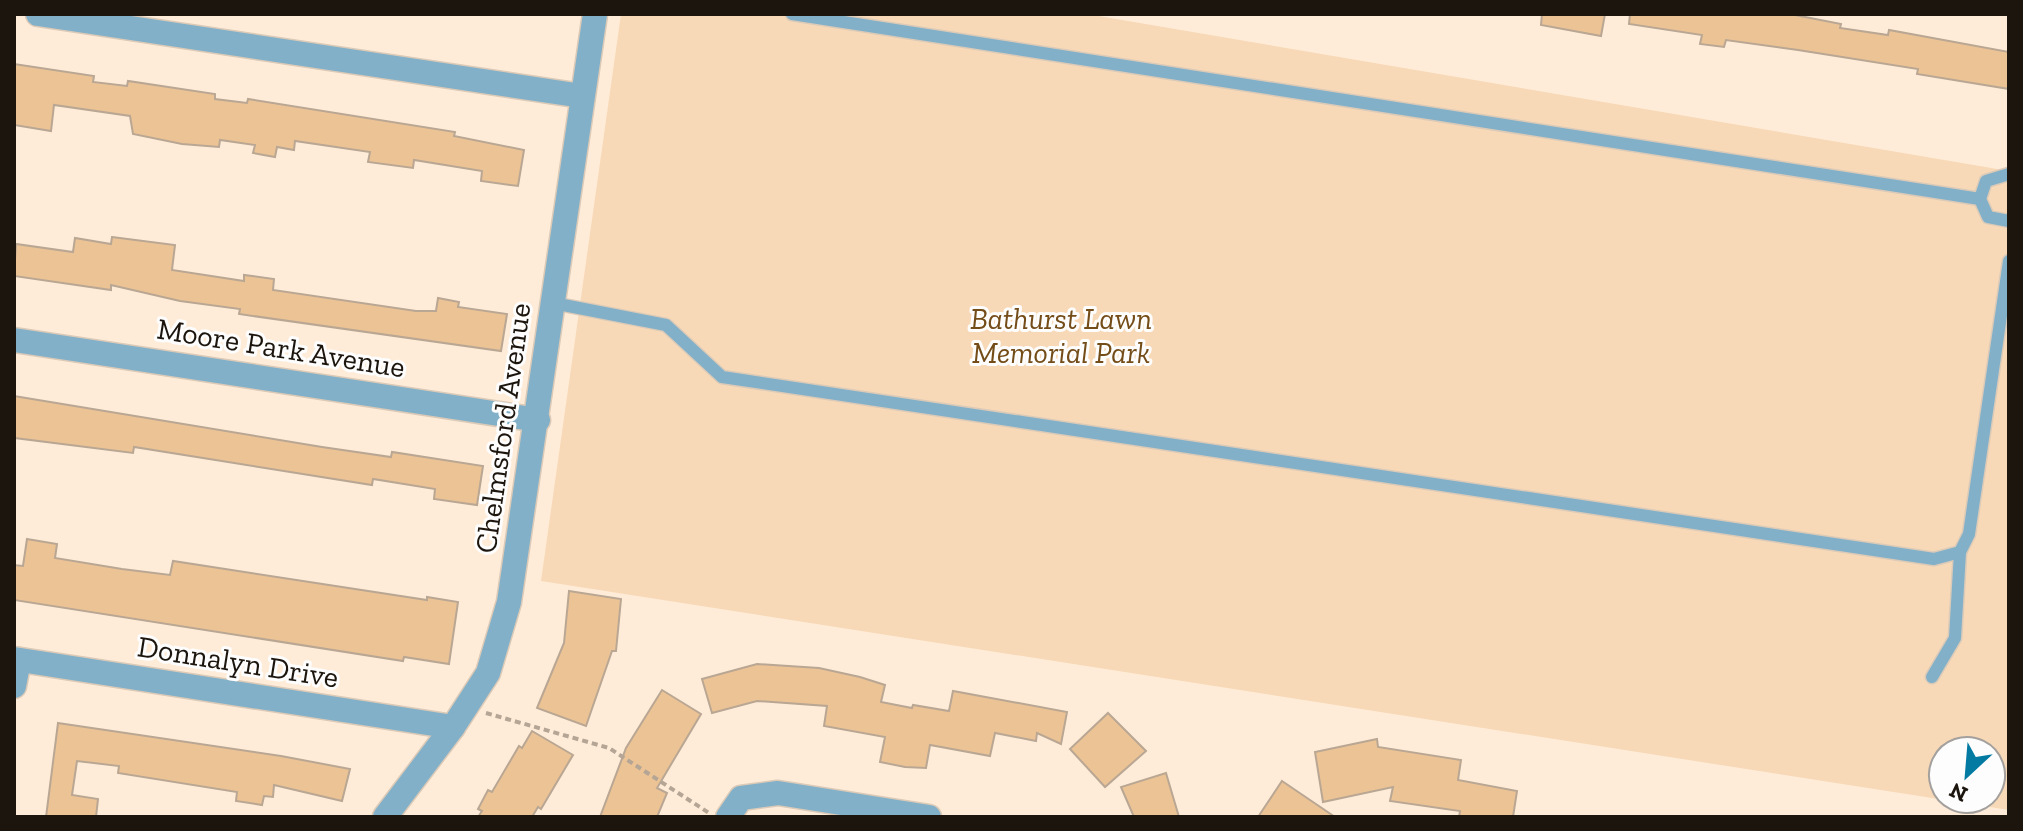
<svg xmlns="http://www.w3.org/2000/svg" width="2023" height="831" viewBox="0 0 2023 831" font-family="'Zilla Slab',serif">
<rect width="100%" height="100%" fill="#ffecd8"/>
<!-- green -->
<path fill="#f8d9b7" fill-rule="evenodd" d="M621 14H1087L2009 171V810L541 581ZM1943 751H1991V799H1943Z"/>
<!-- building -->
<g fill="#ecc395" stroke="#b9a794" stroke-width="2">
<polygon points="1542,14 1605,14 1601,36 1541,25"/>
<polygon points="1630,14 1790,14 1841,24 1840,28 1888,35 1889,30 2009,52 2009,89 1917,74 1918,69 1798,50 1726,40 1724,47 1700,44 1702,35 1629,24"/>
<polygon points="14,64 94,76 93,82 127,86 128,81 215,94 215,99 247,103 248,99 455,132 454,136 524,150 518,186 481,181 482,171 414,160 413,168 368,162 370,152 295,141 294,150 277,147 275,157 253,153 255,145 220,140 219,147 182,144 133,134 130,116 54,105 51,131 14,125"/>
<polygon points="112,237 175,245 172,270 244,281 244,275 274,279 273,290 416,311 436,311 438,298 459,302 458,307 507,314 501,351 239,314 240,309 180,301 111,285 111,290 14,276 16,244 73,252 75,238 111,244"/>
<polygon points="14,396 322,447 391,457 392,452 483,466 477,505 434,499 435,489 373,479 372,485 134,447 133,453 15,438"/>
<polygon points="27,539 57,544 55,558 122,569 170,575 173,561 427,600 427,597 458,602 449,664 404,657 403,661 14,600 14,565 23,566"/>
<polygon points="569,591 621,599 616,651 612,651 586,726 537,708 564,643"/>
<polygon points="757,664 819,668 860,677 885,685 881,702 912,708 913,705 949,711 953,691 1067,712 1061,744 1037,733 1036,741 995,733 990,756 930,745 926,768 905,767 880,762 885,737 824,726 827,706 757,701 712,713 702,679"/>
<polygon points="662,690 701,714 657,788 667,793 657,817 600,817 626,748"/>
<polygon points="1108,713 1146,751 1105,787 1070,749"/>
<polygon points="58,723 281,756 350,769 342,801 274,785 273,797 264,796 262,805 236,801 237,792 118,773 119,766 77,761 72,795 98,799 96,817 46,817"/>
<polygon points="532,731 573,755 541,809 538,807 532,817 478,817 482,811 478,809 488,790 492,792 519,746 522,748"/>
<polygon points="1377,739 1378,747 1461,760 1458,780 1517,791 1513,817 1459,817 1460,811 1390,801 1393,787 1323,802 1315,752"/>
<polygon points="1166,773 1179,817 1134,817 1121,787"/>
<polygon points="1282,781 1335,817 1258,817"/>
</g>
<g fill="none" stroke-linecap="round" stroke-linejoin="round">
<defs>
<g id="lane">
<polyline points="792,14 1980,199"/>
<polyline points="2009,174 1986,181 1980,199 1988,217 2009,221"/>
<polyline points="553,303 666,325 722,377 1934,559 1960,552 1969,534 2009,261"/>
<polyline points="1932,677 1955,638 1960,552"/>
</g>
<g id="street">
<polyline points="38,14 582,96"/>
<polyline points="14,340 538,420"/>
<polyline points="14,659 453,727"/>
<polyline points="14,686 19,660"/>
<polyline points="385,817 453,727 488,673 509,602 595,14"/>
<polyline points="728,817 741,798 778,793 929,817"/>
</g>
</defs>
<!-- lane casing -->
<use href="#lane" stroke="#dbcab8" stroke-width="15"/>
<!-- street casing -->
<use href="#street" stroke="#dbcab8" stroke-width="27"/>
<!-- path -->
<polyline stroke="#b4a595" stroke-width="4" stroke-dasharray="6 4" stroke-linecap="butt" points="486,713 609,748 709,813"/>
<!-- lane -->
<use href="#lane" stroke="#81b0c8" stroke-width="12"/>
<!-- street -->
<use href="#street" stroke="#81b0c8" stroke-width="24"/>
</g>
<g text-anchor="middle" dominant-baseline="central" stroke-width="6" stroke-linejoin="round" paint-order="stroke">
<!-- park labels -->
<g font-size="30" font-style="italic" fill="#744c18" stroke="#fdfdfd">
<text x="1061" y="319">Bathurst Lawn<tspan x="1061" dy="34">Memorial Park</tspan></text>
</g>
<!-- street labels -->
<g font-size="30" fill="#1c150e" stroke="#fdfdfd">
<text transform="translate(281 348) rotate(9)">Moore Park Avenue</text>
<text transform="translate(503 428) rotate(-82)">Chelmsford Avenue</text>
<text transform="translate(238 662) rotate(9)">Donnalyn Drive</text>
</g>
</g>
<!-- border -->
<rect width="2023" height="831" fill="none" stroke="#1c150e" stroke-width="32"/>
<!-- north arrow -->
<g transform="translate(1967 775) rotate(206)"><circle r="38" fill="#fdfdfd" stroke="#a3a09d" stroke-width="2"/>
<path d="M0-6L14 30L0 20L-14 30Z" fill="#027aa2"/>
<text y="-12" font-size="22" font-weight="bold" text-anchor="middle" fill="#1c150e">N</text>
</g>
</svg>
